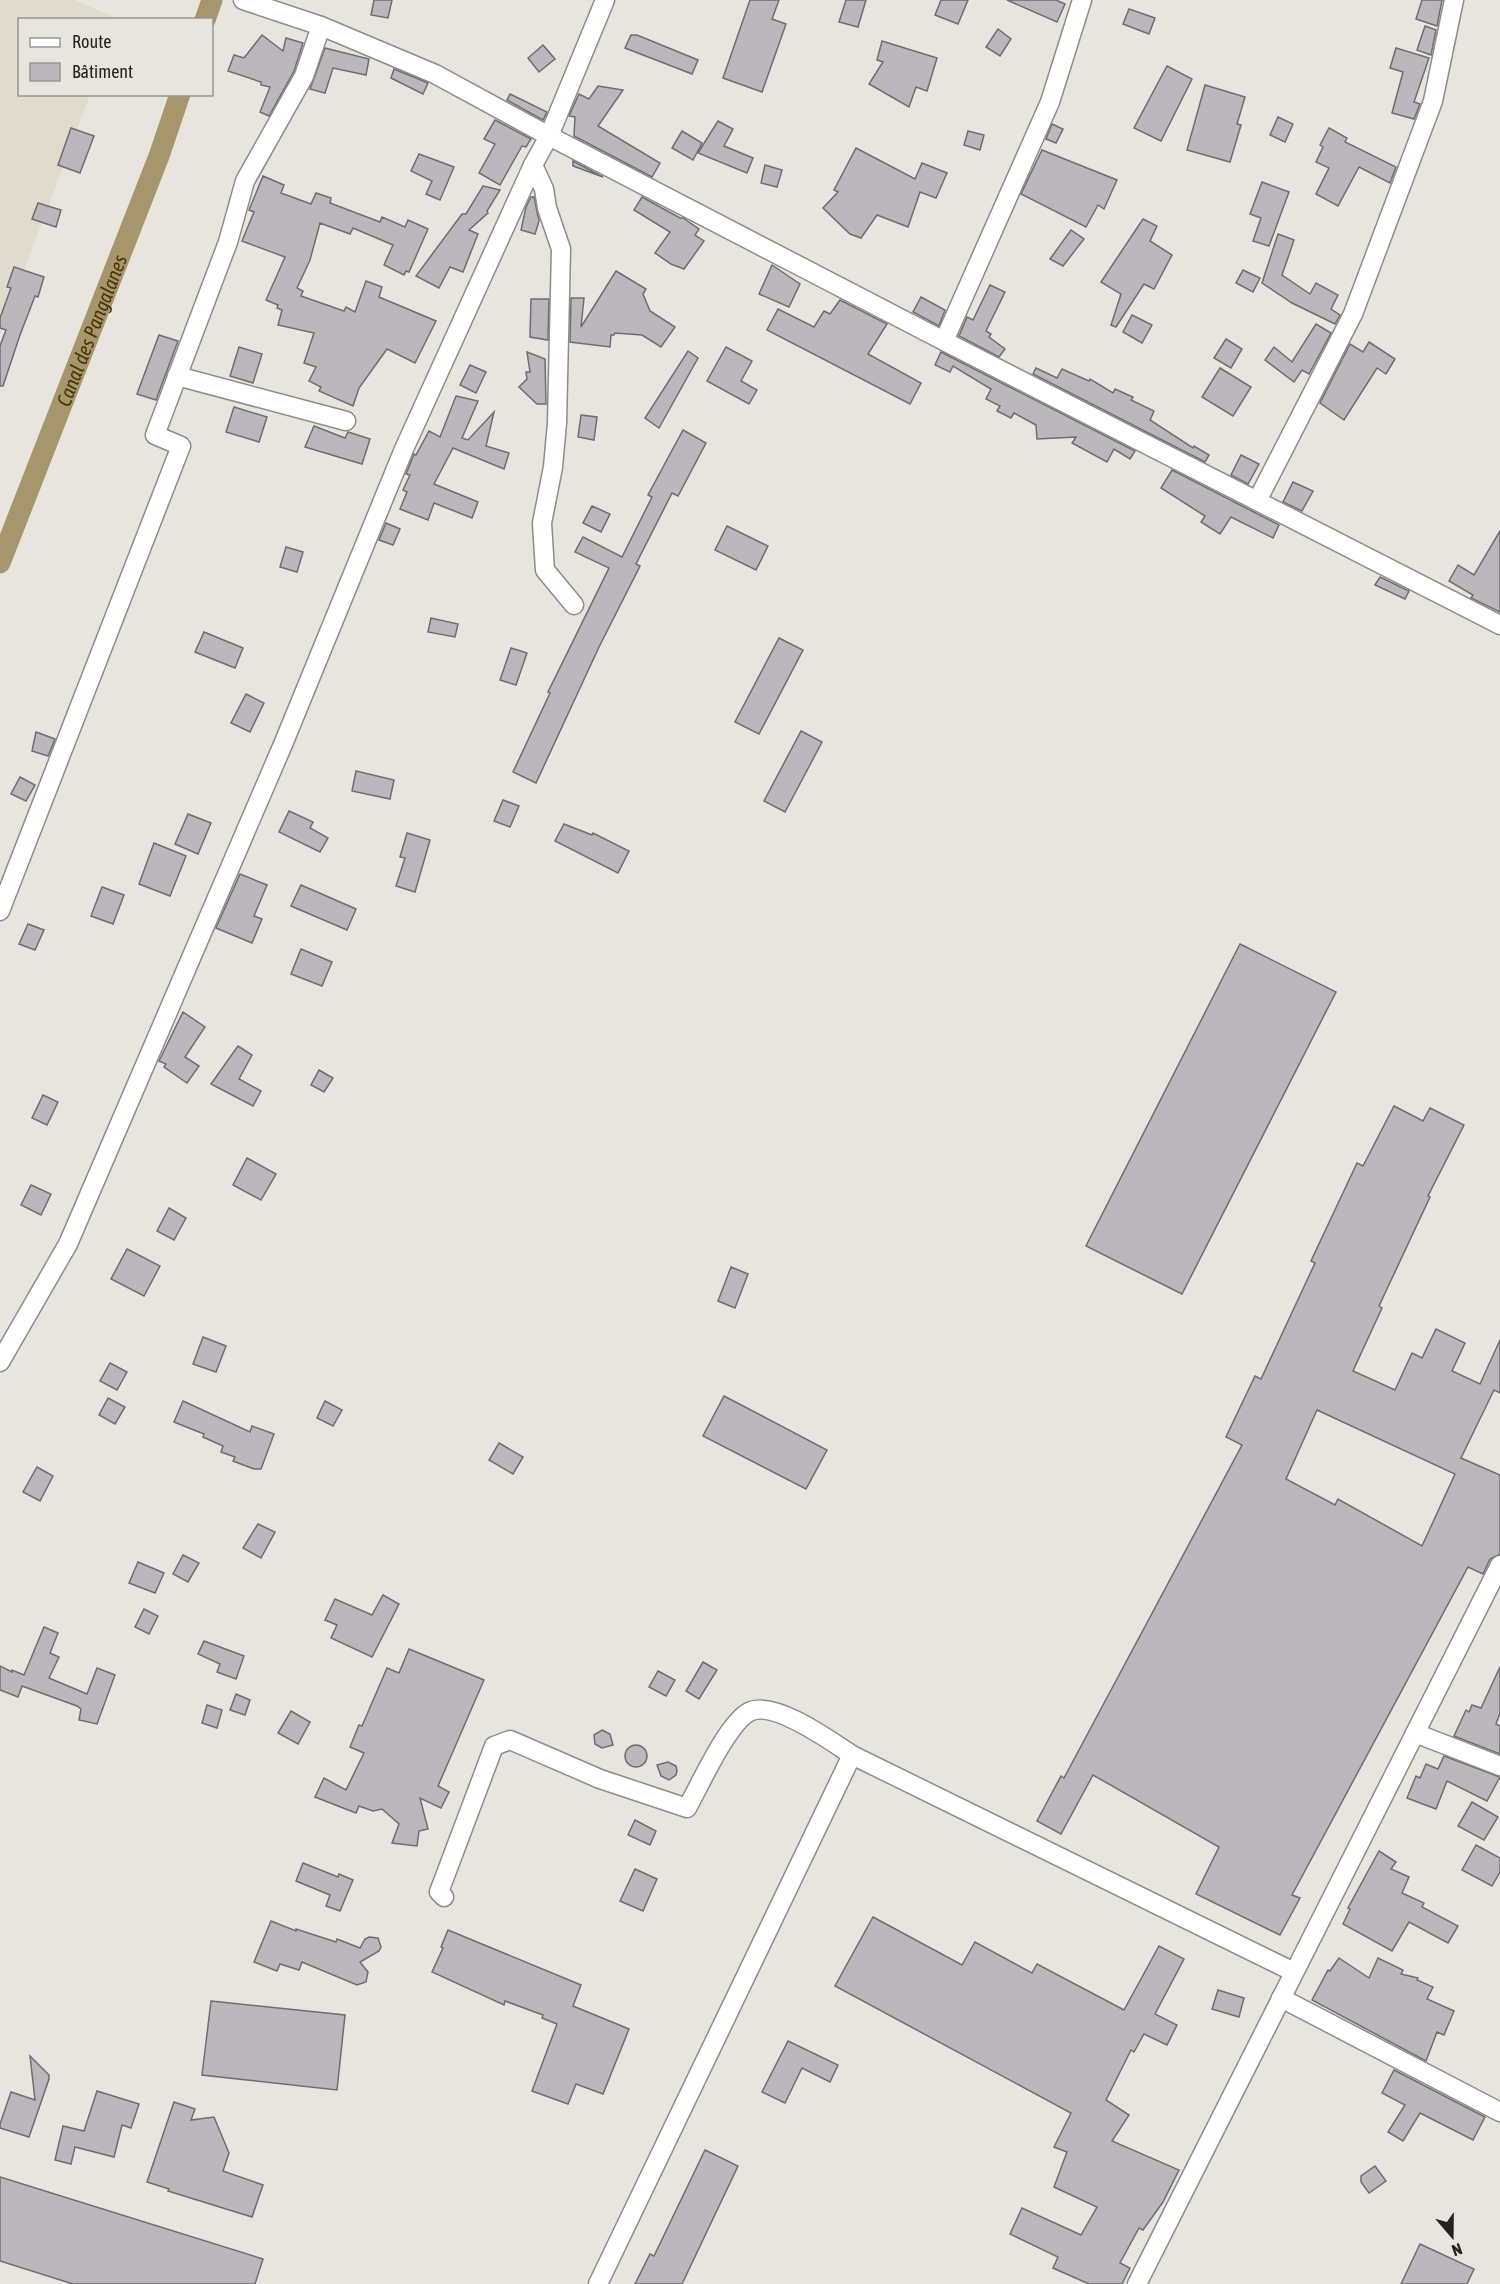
<svg xmlns="http://www.w3.org/2000/svg" width="1500" height="2284" viewBox="0 0 1500 2284" font-family="'Asap Condensed',sans-serif">
<rect width="100%" height="100%" fill="#e7e5de"/>
<!-- built -->
<polygon fill="#e0dbcd" points="0,0 75,0 118,19 20,20 20,94 90,95 0,334"/>
<g fill="none" stroke-linecap="round" stroke-linejoin="round">
<!-- canal -->
<g stroke="#a7956d" stroke-width="21">
<polyline points="205,20 212,0"/>
<path id="s1" d="M0 563 159 156 180 94"/>
</g>
</g>
<!-- building -->
<g fill="#bbb7bd" stroke="#706c71" stroke-width="1.5" fill-rule="evenodd">
<polygon points="374,0 392,0 388,18 371,15"/>
<polygon points="750,0 779,0 772,19 786,24 762,92 723,78"/>
<polygon points="846,0 866,0 858,27 839,22"/>
<polygon points="941,0 968,0 958,24 935,15"/>
<polygon points="1007,0 1056,0 1065,4 1057,22"/>
<polygon points="1422,0 1442,0 1437,26 1416,19"/>
<polygon points="1129,9 1155,18 1149,34 1123,24"/>
<polygon points="1425,26 1436,30 1431,55 1417,50"/>
<polygon points="998,29 1011,39 1000,56 986,47"/>
<polygon points="262,35 283,51 286,38 303,43 294,71 269,116 260,112 270,87 261,85 261,82 228,71 234,55 244,58"/>
<polygon points="631,35 637,35 698,60 692,74 625,48"/>
<polygon points="882,41 937,58 927,91 916,87 909,107 869,84 883,62 877,60"/>
<polygon points="543,45 555,59 539,72 528,58"/>
<polygon points="325,48 369,59 366,75 333,68 325,93 310,89"/>
<polygon points="1396,48 1429,58 1414,102 1420,104 1414,119 1392,113 1403,72 1390,68"/>
<polygon points="1167,66 1192,79 1161,141 1134,128"/>
<polygon points="394,69 428,83 423,94 391,78"/>
<polygon points="1205,85 1245,97 1237,124 1241,125 1230,162 1187,150"/>
<polygon points="598,86 623,90 598,126 660,163 652,177 574,136 575,117 569,116 579,94 589,99"/>
<polygon points="510,94 547,112 543,120 507,100"/>
<polygon points="1278,117 1293,124 1285,142 1270,135"/>
<polygon points="495,120 531,139 526,147 522,146 500,185 479,173 495,144 484,139"/>
<polygon points="718,121 733,129 724,146 753,158 747,173 698,153"/>
<polygon points="1052,124 1063,129 1056,143 1046,139"/>
<polygon points="71,128 94,136 80,173 58,165"/>
<polygon points="1329,128 1347,138 1345,142 1396,167 1390,183 1359,167 1338,206 1316,194 1329,168 1316,162 1323,147 1320,145"/>
<polygon points="682,131 702,143 693,160 672,148"/>
<polygon points="968,131 984,135 980,150 964,145"/>
<polygon points="856,148 915,179 922,163 947,173 936,198 920,192 908,227 877,215 861,238 850,234 823,208 838,192 834,190"/>
<polygon points="1042,150 1117,180 1104,209 1098,205 1086,227 1021,194"/>
<polygon points="419,154 454,167 440,200 426,194 432,181 411,171"/>
<polygon points="573,161 603,177 573,166"/>
<polygon points="765,165 782,170 777,187 761,183"/>
<polygon points="263,176 284,185 281,193 311,204 316,193 331,198 330,203 380,222 382,217 405,227 408,220 428,229 409,272 406,271 404,275 384,265 393,245 353,228 350,234 320,223 310,260 297,288 303,291 301,296 344,311 346,307 355,312 366,281 382,287 379,297 436,321 415,363 387,349 359,388 353,406 319,391 321,387 309,381 316,367 304,363 314,333 278,325 282,310 277,308 278,305 266,300 285,257 242,241 254,212 249,210"/>
<polygon points="1262,182 1289,192 1269,246 1253,241 1261,218 1250,214"/>
<polygon points="483,186 500,190 487,211 488,213 469,230 478,234 463,272 450,267 439,288 416,276 462,214 466,214"/>
<polygon points="531,197 534,197 539,221 535,234 521,230 526,207"/>
<polygon points="642,197 680,218 683,218 699,229 695,235 704,241 684,269 671,264 655,253 670,232 634,210"/>
<polygon points="38,203 61,210 56,227 32,219"/>
<polygon points="1143,219 1157,226 1150,241 1172,255 1154,289 1144,284 1116,327 1111,325 1121,294 1101,282"/>
<polygon points="1071,230 1084,239 1063,266 1050,259"/>
<polygon points="1278,234 1294,240 1282,275 1310,294 1316,283 1338,295 1331,309 1340,315 1335,324 1292,303 1262,283"/>
<polygon points="772,265 800,284 789,307 759,294"/>
<polygon points="14,267 44,277 38,297 35,296 20,335 3,386 0,386 0,346 6,330 0,328 0,318 11,288 7,287"/>
<polygon points="1243,270 1260,278 1253,292 1236,283"/>
<polygon points="616,271 646,289 643,294 650,311 675,327 661,347 642,335 615,333 614,335 611,335 610,347 570,342 571,298 584,298 581,327"/>
<polygon points="990,285 1005,292 986,331 991,334 989,337 1005,349 999,357 959,336 967,317 973,320"/>
<polygon points="921,297 945,310 939,326 913,312"/>
<polygon points="531,299 549,299 548,340 530,337"/>
<polygon points="840,300 887,324 868,354 921,383 910,404 767,330 778,309 814,327 824,311 830,314"/>
<polygon points="1132,315 1152,325 1142,343 1123,332"/>
<polygon points="1316,324 1331,333 1309,374 1302,370 1294,382 1265,360 1274,347 1292,362"/>
<polygon points="159,335 178,341 156,400 137,394"/>
<polygon points="1226,339 1242,349 1231,368 1214,358"/>
<polygon points="1369,342 1395,359 1386,374 1377,368 1344,420 1320,403 1350,344 1363,352"/>
<polygon points="239,347 262,354 253,383 230,376"/>
<polygon points="726,347 752,361 741,381 757,390 749,404 707,381"/>
<polygon points="688,351 698,358 659,428 645,418"/>
<polygon points="527,352 545,359 546,404 537,404 519,387 527,379 526,372 530,372"/>
<polygon points="941,352 1135,451 1130,459 1114,449 1107,462 1072,443 1076,437 1037,439 1036,425 1014,413 1011,418 997,411 1000,406 986,399 991,389 953,366 950,372 935,365"/>
<polygon points="470,365 486,372 476,393 460,385"/>
<polygon points="1036,368 1057,378 1062,369 1089,381 1090,379 1113,393 1115,389 1133,397 1131,400 1154,411 1150,420 1193,448 1194,446 1209,455 1205,462 1033,374"/>
<polygon points="1220,368 1251,387 1233,416 1202,397"/>
<polygon points="456,396 478,401 462,438 468,440 494,412 486,446 509,453 504,469 453,448 434,484 478,502 472,518 434,503 428,520 400,509 407,492 403,490 410,475 406,474 414,454 416,455 429,431 440,437"/>
<polygon points="234,407 267,417 259,442 226,432"/>
<polygon points="581,415 597,417 594,440 578,437"/>
<polygon points="314,426 345,438 348,432 370,439 362,464 305,447"/>
<polygon points="683,430 706,443 678,496 672,493 636,564 640,566 599,647 536,783 513,772 550,693 548,692 609,568 575,552 583,537 622,557 652,497 648,495"/>
<polygon points="1241,455 1259,464 1248,484 1231,475"/>
<polygon points="1172,470 1279,525 1273,538 1231,517 1220,534 1201,522 1205,516 1161,488"/>
<polygon points="1293,482 1313,491 1302,511 1283,502"/>
<polygon points="592,506 610,514 601,532 583,523"/>
<polygon points="386,523 400,529 393,545 379,540"/>
<polygon points="727,526 768,546 756,570 715,550"/>
<polygon points="1500,531 1500,612 1471,598 1473,595 1449,581 1458,565 1474,575"/>
<polygon points="286,547 303,552 297,572 280,567"/>
<polygon points="1380,577 1409,591 1405,599 1375,585"/>
<polygon points="431,618 458,624 455,637 428,632"/>
<polygon points="204,632 243,648 235,668 195,652"/>
<polygon points="779,638 803,650 759,734 735,722"/>
<polygon points="511,648 527,653 516,685 500,680"/>
<polygon points="246,694 264,703 250,732 231,723"/>
<polygon points="801,731 822,742 785,812 764,801"/>
<polygon points="36,732 55,739 48,756 32,751"/>
<polygon points="356,771 394,780 390,799 352,791"/>
<polygon points="20,777 35,785 26,801 11,794"/>
<polygon points="503,800 519,806 510,827 494,821"/>
<polygon points="289,811 313,822 310,828 328,838 320,852 279,832"/>
<polygon points="188,814 211,823 198,854 175,844"/>
<polygon points="564,824 592,835 593,833 629,851 618,873 555,841"/>
<polygon points="407,833 430,840 415,892 396,886 405,858 400,857"/>
<polygon points="154,843 186,856 170,896 139,884"/>
<polygon points="240,874 267,885 254,916 262,919 252,943 216,928"/>
<polygon points="301,885 356,909 347,930 291,906"/>
<polygon points="102,887 124,895 113,924 91,916"/>
<polygon points="28,924 44,930 35,950 19,944"/>
<polygon points="1240,944 1336,992 1182,1294 1086,1246"/>
<polygon points="301,949 332,962 322,986 291,974"/>
<polygon points="183,1012 205,1027 185,1057 199,1066 187,1083 164,1067 166,1064 159,1061"/>
<polygon points="238,1046 252,1055 239,1079 261,1091 253,1106 211,1084"/>
<polygon points="319,1070 333,1078 324,1092 311,1085"/>
<polygon points="43,1095 58,1102 47,1125 32,1118"/>
<path d="M1394 1106 1423 1121 1430 1108 1464 1125 1428 1196 1430 1197 1379 1306 1382 1308 1353 1371 1395 1390 1412 1353 1422 1358 1436 1329 1465 1343 1452 1371 1480 1384 1500 1340V1393L1494 1390 1461 1458 1500 1475V1554L1490 1559 1483 1574 1468 1567 1292 1895 1300 1898 1280 1935 1196 1894 1219 1847 1093 1775 1061 1834 1037 1821 1061 1776 1064 1778 1242 1445 1226 1437 1255 1376 1261 1379 1315 1263 1311 1261 1357 1163 1363 1166ZM1317 1410 1455 1474 1422 1546 1338 1499 1335 1505 1286 1479Z"/>
<polygon points="247,1158 276,1174 261,1200 233,1185"/>
<polygon points="31,1185 51,1194 41,1215 21,1205"/>
<polygon points="169,1208 186,1218 174,1240 157,1231"/>
<polygon points="127,1249 160,1266 144,1296 111,1279"/>
<polygon points="731,1267 748,1274 735,1308 718,1301"/>
<polygon points="203,1337 226,1346 216,1372 193,1364"/>
<polygon points="110,1363 127,1372 117,1390 100,1381"/>
<polygon points="724,1396 827,1450 806,1489 703,1436"/>
<polygon points="108,1398 125,1407 115,1424 99,1415"/>
<polygon points="183,1401 250,1432 252,1426 274,1434 261,1469 254,1469 233,1461 235,1457 221,1452 223,1446 203,1437 204,1434 174,1422"/>
<polygon points="325,1401 342,1410 333,1426 317,1418"/>
<polygon points="499,1443 523,1457 513,1474 489,1460"/>
<polygon points="37,1467 53,1476 40,1501 23,1492"/>
<polygon points="258,1524 275,1532 261,1558 243,1548"/>
<polygon points="183,1555 199,1563 188,1582 173,1574"/>
<polygon points="138,1562 164,1573 155,1593 129,1583"/>
<polygon points="383,1595 399,1604 372,1657 331,1638 337,1625 325,1620 335,1599 372,1615"/>
<polygon points="144,1609 158,1616 149,1634 135,1627"/>
<polygon points="44,1627 58,1633 50,1653 59,1657 49,1678 87,1694 97,1668 115,1675 97,1724 79,1720 81,1709 77,1706 22,1686 18,1697 0,1690 0,1666 12,1672 12,1670 24,1675"/>
<polygon points="204,1641 244,1656 236,1679 217,1672 220,1664 198,1654"/>
<polygon points="409,1649 484,1680 438,1786 449,1792 441,1808 420,1798 428,1829 419,1831 417,1846 392,1843 399,1824 382,1809 373,1811 359,1806 356,1813 315,1797 324,1778 346,1790 364,1753 350,1747 359,1725 362,1726 387,1668 399,1673"/>
<polygon points="703,1662 717,1670 699,1699 686,1691"/>
<polygon points="1500,1667 1500,1713 1496,1724 1500,1726 1500,1754 1454,1736 1466,1710 1469,1712 1472,1705 1481,1708"/>
<polygon points="658,1671 675,1680 666,1696 649,1687"/>
<polygon points="236,1694 250,1700 245,1715 230,1710"/>
<polygon points="207,1705 222,1710 217,1728 202,1723"/>
<polygon points="291,1711 310,1722 298,1744 278,1733"/>
<polygon points="602,1730 610,1734 613,1745 602,1748 595,1744 594,1735"/>
<circle cx="636" cy="1756" r="11"/>
<polygon points="1444,1756 1500,1777 1487,1801 1447,1781 1436,1809 1407,1798 1416,1776 1420,1778 1426,1764 1438,1769"/>
<polygon points="668,1762 676,1766 677,1771 676,1775 669,1780 661,1776 657,1765"/>
<polygon points="1472,1802 1498,1817 1484,1840 1458,1826"/>
<polygon points="635,1820 656,1831 650,1845 628,1835"/>
<polygon points="1476,1845 1500,1858 1500,1872 1492,1886 1462,1870"/>
<polygon points="1379,1851 1396,1862 1391,1869 1409,1877 1402,1893 1424,1903 1422,1907 1458,1926 1448,1943 1409,1922 1392,1951 1343,1924 1350,1909 1348,1908"/>
<polygon points="303,1863 338,1877 339,1874 353,1880 340,1911 326,1906 330,1895 296,1881"/>
<polygon points="635,1869 657,1879 643,1911 620,1901"/>
<polygon points="873,1917 962,1965 975,1942 1032,1973 1037,1964 1124,2010 1159,1946 1184,1959 1155,2014 1177,2025 1167,2045 1144,2034 1134,2052 1131,2050 1106,2100 1129,2115 1112,2141 1179,2170 1163,2202 1143,2230 1139,2228 1120,2263 1130,2268 1122,2284 1089,2284 1053,2268 1058,2257 1010,2234 1022,2208 1081,2235 1097,2207 1054,2187 1067,2152 1054,2147 1071,2113 835,1986"/>
<polygon points="271,1921 296,1931 296,1929 336,1942 337,1939 360,1948 365,1939 369,1937 378,1938 381,1947 379,1951 360,1962 368,1972 366,1982 357,1985 302,1962 299,1970 280,1964 277,1971 254,1962"/>
<polygon points="448,1930 581,1985 573,2006 629,2029 603,2094 576,2084 568,2104 532,2091 557,2024 542,2018 543,2015 505,2001 504,2005 432,1972 443,1948 441,1947"/>
<polygon points="1339,1958 1369,1978 1378,1958 1403,1970 1401,1974 1418,1978 1417,1980 1433,1987 1427,1999 1454,2011 1444,2035 1437,2032 1426,2061 1312,2000 1328,1970 1330,1971"/>
<polygon points="1218,1990 1244,1998 1239,2017 1212,2009"/>
<polygon points="211,2001 345,2015 337,2090 202,2075"/>
<polygon points="788,2041 838,2065 830,2082 802,2068 785,2103 762,2092"/>
<polygon points="30,2056 49,2075 49,2079 29,2137 0,2128 0,2124 11,2092 35,2100"/>
<polygon points="1394,2070 1485,2117 1473,2140 1420,2113 1403,2141 1388,2132 1405,2105 1382,2093"/>
<polygon points="97,2091 139,2104 131,2128 122,2125 114,2157 75,2147 71,2164 55,2160 63,2126 84,2131"/>
<polygon points="174,2102 195,2109 191,2120 214,2117 229,2153 223,2171 263,2185 252,2217 168,2191 169,2189 147,2182"/>
<polygon points="705,2150 738,2166 682,2284 635,2284 650,2254 654,2256"/>
<polygon points="1375,2166 1386,2181 1369,2193 1361,2182 1361,2176"/>
<polygon points="0,2177 263,2259 255,2284 73,2284 0,2261"/>
<polygon points="1420,2244 1474,2269 1467,2284 1401,2284"/>
</g>
<g fill="none" stroke-linecap="round" stroke-linejoin="round">
<defs>
<g id="minor">
<polyline points="243,0 321,26 435,74 549,136 944,341 1500,625"/>
<polyline points="533,165 544,189 547,208 561,249 557,423 553,467 542,523 545,570 574,605"/>
<polyline points="944,341 1050,102 1082,0"/>
<polyline points="177,376 346,421"/>
<polyline points="1257,501 1353,314 1433,101 1454,0"/>
<polyline points="0,911 181,446 155,435 228,242 245,181 304,76 321,26"/>
<polyline points="0,1362 68,1244 284,742 404,449 533,165 549,136 605,0"/>
<polyline points="1415,1733 1500,1766"/>
<path d="M444 1897 439 1892 494 1746 510 1740 600 1779 687 1808C700 1785 727 1724 749 1712 773 1699 831 1741 852 1755"/>
<polyline points="1281,1998 1500,2112"/>
<polyline points="598,2284 852,1755 1294,1972"/>
<polyline points="1137,2284 1500,1565"/>
</g>
</defs>
<!-- minor casing -->
<use href="#minor" stroke="#8e8c86" stroke-width="21"/>
<!-- minor -->
<use href="#minor" stroke="#fff" stroke-width="18"/>
</g>
<g text-anchor="middle" dominant-baseline="central" stroke-width="4.5" stroke-linejoin="round" paint-order="stroke">
<!-- water labels -->
<g font-size="20" font-style="italic" fill="#493500" stroke="#e7e5de">
<text stroke="none"><textPath href="#s1" startOffset="250">Canal des Pangalanes</textPath></text>
</g>
</g>
<!-- legend -->
<rect x="18" y="18" width="195" height="78" fill="#e7e5de" stroke="#999792" stroke-width="1.5"/>
<rect x="30" y="38" width="30" height="9" fill="#ffffff" stroke="#999792" stroke-width="1.5"/>
<text x="72" y="48" font-size="18" fill="#23221f">Route</text>
<rect x="30" y="63" width="30" height="18" fill="#bbb7bd" stroke="#999792" stroke-width="1.5"/>
<text x="72" y="78" font-size="18" fill="#23221f">Bâtiment</text>
<!-- north arrow -->
<g transform="translate(1452 2236) rotate(160)" stroke="#e7e5de" stroke-width="4.5" paint-order="stroke">
<path d="M0-4.5L10 22L0 15L-10 22Z" fill="#23221f"/>
<text y="-9" font-size="16" font-weight="bold" text-anchor="middle" fill="#23221f">N</text>
</g>
</svg>
